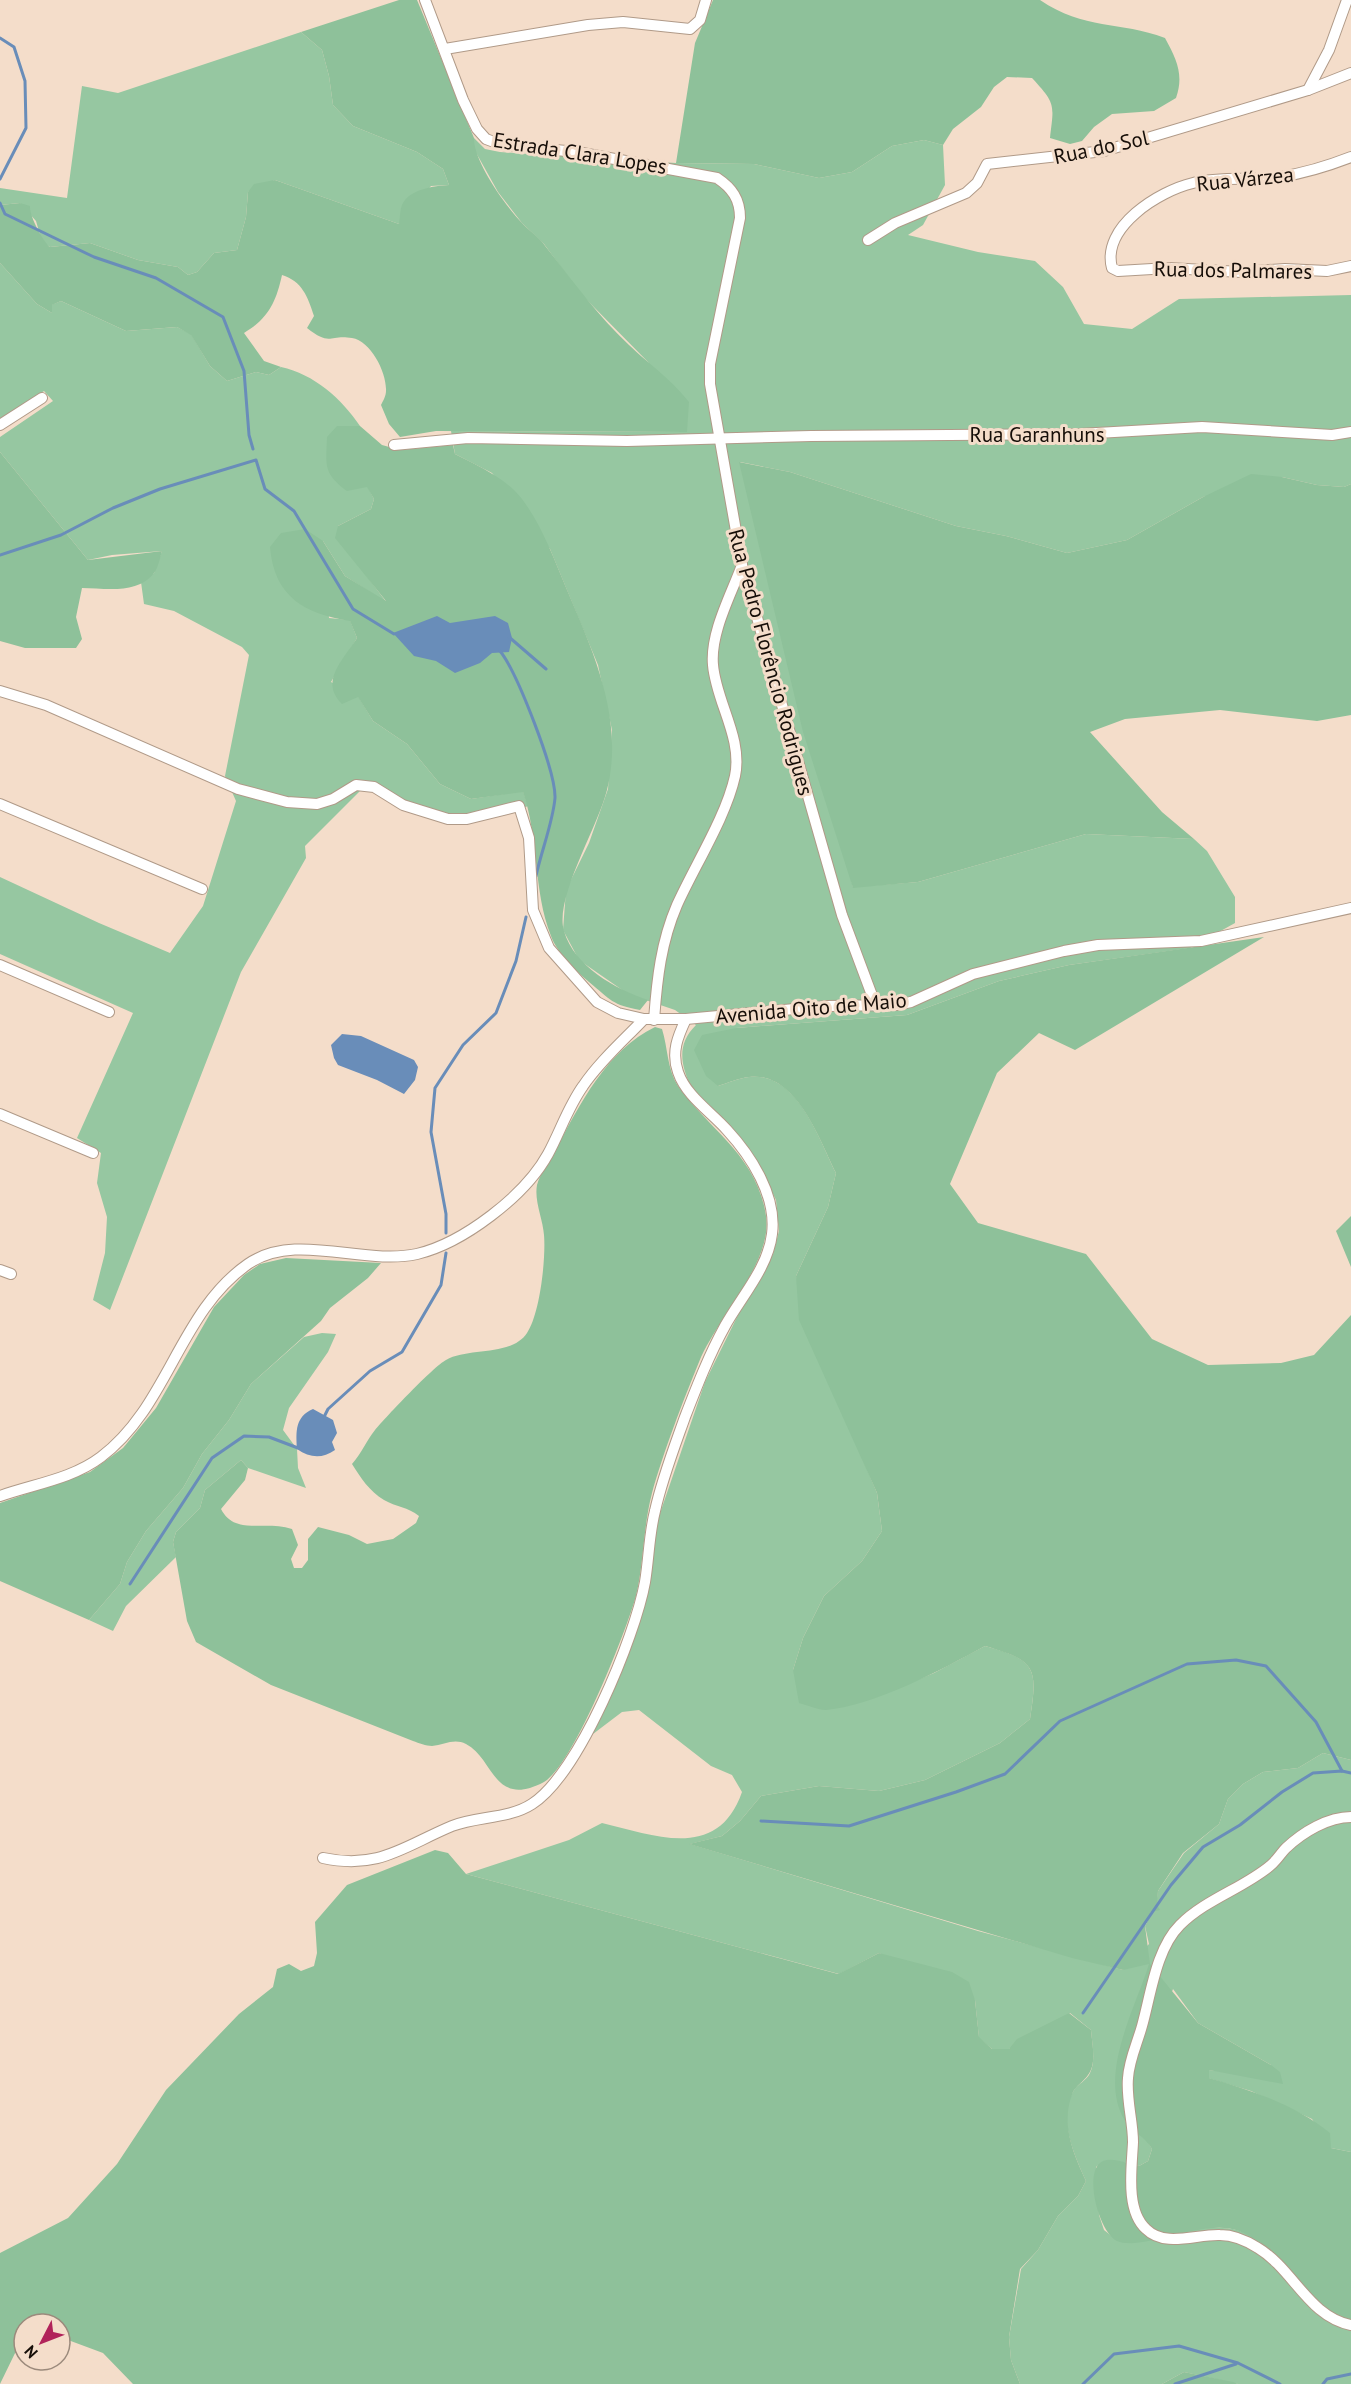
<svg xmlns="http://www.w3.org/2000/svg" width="1351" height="2384" viewBox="0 0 1351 2384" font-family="'PT Sans',sans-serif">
<rect width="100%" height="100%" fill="#f4ddca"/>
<!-- green -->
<g fill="#96c7a1">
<polygon points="301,32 322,50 329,76 333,105 353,126 417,152 443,169 449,185 431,186 399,224 275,180 248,192 246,217 237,250 214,253 197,272 188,275 178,267 138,260 90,243 50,247 42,242 36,221 20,203 0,205 0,188 67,198 82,86 118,93"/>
<path d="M474 138 485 149 500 152 676 163 754 164 819 178 852 172 892 146 924 140 943 145 945 185 923 225 908 235 978 252 1035 261 1063 287 1084 324 1132 329 1179 299 1351 295V484L1344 487 1317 485 1282 477 1203 497 1127 540 1067 553 1006 536 956 526 790 472 740 462 853 887 918 882 1086 834 1194 839 1207 851 1235 897V923L1190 948 1069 965 999 981 907 1015 736 1028 718 1086C728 1083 739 1078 749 1077 797 1071 819 1139 836 1173L828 1207 796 1276 843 1413 877 1493 882 1531 862 1561 824 1596 803 1638 793 1670 874 1698 934 1673 985 1646C1036 1660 1038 1667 1030 1719L1000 1743 925 1780 879 1791 819 1786 761 1796 740 1821 722 1836 690 1844 978 1931 1123 1970 1149 1944 1145 1926 1156 1905 1158 1891 1184 1853 1219 1824 1228 1799 1243 1784 1263 1772 1298 1768 1323 1753 1351 1760V2152L1331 2148 1312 2119 1251 2091 1208 2078 1209 2070 1236 2073 1271 2065 1198 2023 1173 1989 1125 2121 1148 2142 1152 2149 1148 2161 1139 2166C1124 2163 1109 2156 1096 2167L1099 2215 1104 2230 1118 2241C1148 2237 1210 2222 1237 2230 1255 2235 1275 2252 1287 2265 1309 2288 1324 2307 1351 2325V2384H1238L1184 2372 1162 2384H1020L1011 2360 1009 2337 1021 2269 1038 2250 1058 2216 1078 2196 1086 2181C1074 2155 1057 2118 1074 2090 1078 2084 1087 2080 1090 2073 1096 2061 1092 2043 1091 2030L1070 2013 1009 2049H992L979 2038 975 2000 879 1953 839 1974 466 1874 569 1840 602 1823C656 1836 718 1861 742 1792L732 1775 711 1766 639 1710 622 1712 593 1734 632 1640 657 1522 705 1382 739 1313 773 1254 779 1231 776 1200 756 1160 691 1087C680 1063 677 1044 696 1025L675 1010 628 994 579 960 563 930 566 890 589 843 608 789 612 730 598 665 550 549 492 473 455 454 451 431 687 432 648 362 581 294 544 244 522 223 498 192 474 149Z"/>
<path d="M0 263 37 304 52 313 51 305 61 301 126 331 177 327 191 334 210 366 227 381 256 372 269 375 281 367C314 374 342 399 360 426H337L374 499 371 509 338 526 363 571 387 603 345 576 323 541 329 618 350 620 357 638 331 682 358 696 373 721 407 744 440 784 471 799 523 791 528 806 514 812 446 821 369 789H362L305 846 306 858 241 972 110 1310 93 1300 105 1253 107 1217 97 1183 101 1153 77 1138 133 1013 0 954V877L99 923 170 953 203 906 236 801 225 776 249 655 242 647 174 611 144 604 141 582 154 573 162 551 112 555 88 560 0 452V437L53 401 44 391 0 419Z"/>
<polygon points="322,1333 336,1334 328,1352 289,1408 283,1430 297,1449 298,1468 306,1488 248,1468 241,1460 205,1490 200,1508 176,1532 173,1542 176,1557 126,1606 113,1631 89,1620 120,1584 127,1562 146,1531 183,1488 202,1454 229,1420 251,1384 304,1337"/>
</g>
<!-- forest -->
<g fill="#8ec19a">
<path d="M399 0H417L474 138C473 161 507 208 523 224 531 232 540 238 546 247 573 281 597 315 629 345 651 366 669 377 689 402L687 432 436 431 400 437 389 424 381 405C383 401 386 396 386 391 387 373 371 341 352 338 329 334 331 347 307 328L314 316C308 297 302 281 282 275 276 302 269 318 244 333L264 361 281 367 269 375 256 372 227 381 210 366 191 335 177 327 126 331 61 301 52 305V313L37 304 0 263V205L20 203 30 206C29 215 43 242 50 247L90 243 138 260 178 267 188 275 197 272 214 253 237 250 246 217 248 192 254 184 275 180 399 224C400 218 400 210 402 205 409 189 434 186 449 185L443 169 417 152 353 126 333 105 329 76 322 50 301 32Z"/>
<path d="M713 0H1040C1084 30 1120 21 1165 38 1177 60 1184 75 1176 98L1154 111 1112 114 1094 127 1082 141 1070 144 1050 138C1054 104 1056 104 1032 78L1007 77 994 87 981 107 953 129 943 145 924 140 892 146 852 172 819 178 754 164 676 163 695 43Z"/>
<path d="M337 426H360L382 445 400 450 453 445 455 454C478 466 506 478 522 499 541 524 553 556 565 585 592 649 625 718 607 790 598 827 554 898 564 931 574 966 615 989 648 1000L640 1010C612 1005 611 1000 589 982 576 971 557 953 551 936 533 890 539 839 523 792L471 799 440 784 407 744 373 721 358 697 342 704C319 682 343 660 357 638L350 621C305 614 274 597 270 547L281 533 305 529 323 541 345 576 386 601 335 538 338 526 371 509 374 499 367 487 347 491C323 473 326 466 327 437Z"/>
<path d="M0 452 88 560 162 551C160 558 158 568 154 573 137 595 105 588 82 588L76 617 82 639 76 648H25L0 641Z"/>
<polygon points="739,462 790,472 956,526 1006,536 1067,553 1127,540 1203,497 1251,474 1282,477 1317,485 1344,487 1351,484 1351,715 1317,721 1220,710 1125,719 1090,732 1162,812 1194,839 1086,834 918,882 853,888 803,732"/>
<path d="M1264 937 1075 1050 1039 1033 997 1073 950 1184 978 1223 1086 1254 1152 1339 1208 1365 1281 1363 1314 1355 1351 1315V1760L1323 1753 1298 1768 1263 1772 1243 1784 1228 1799 1219 1824 1183 1853 1158 1891 1157 1905 1160 1910 1151 1912 1145 1926 1150 1964 1198 2023 1271 2065 1280 2072 1283 2084 1209 2070V2078C1251 2090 1296 2105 1330 2133L1331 2148 1351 2152V2325C1343 2320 1335 2315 1328 2310 1297 2284 1279 2247 1239 2231 1204 2217 1143 2252 1117 2241 1099 2233 1082 2170 1103 2161 1113 2157 1129 2164 1139 2166L1148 2161 1152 2149C1145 2136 1130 2131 1124 2119 1098 2074 1136 2007 1149 1964L1123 1970 1072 1958 689 1844 722 1836 740 1821 761 1796 819 1786 879 1791 925 1780 1000 1743 1030 1719C1038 1667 1036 1661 985 1646 943 1669 874 1706 826 1710 818 1710 807 1705 799 1703L793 1670 803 1638 824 1596 862 1561 882 1531 877 1493 799 1320 796 1276 828 1207 836 1173C819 1139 796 1071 749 1077 739 1078 728 1083 718 1086L706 1076 694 1050 702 1035 736 1028 907 1015 999 981 1069 965Z"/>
<path d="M655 1027 662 1029C668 1048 667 1069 678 1086 709 1130 757 1155 766 1216 773 1263 716 1319 699 1362 683 1401 663 1453 652 1493 643 1527 644 1563 636 1596 626 1632 573 1766 544 1782 493 1809 494 1758 466 1744 454 1738 444 1745 432 1746 426 1746 419 1743 413 1741L271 1685 196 1642 187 1621 173 1542 176 1532 200 1508 205 1490 241 1460 248 1468 245 1480 221 1509C235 1536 264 1520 292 1529L298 1545 291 1559 294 1568H302L308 1560V1539L318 1527 349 1535 367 1544 393 1539 416 1523 419 1516C408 1507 396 1507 384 1500 369 1491 361 1478 352 1464 362 1453 366 1441 375 1430 386 1417 434 1366 446 1360 469 1347 511 1357 527 1333 540 1314 546 1258 544 1235 543 1219 534 1201 537 1185 540 1173 551 1160 556 1149 580 1104 607 1050 655 1027Z"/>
<polygon points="1351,1216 1351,1267 1336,1231"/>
<polygon points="286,1258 381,1263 368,1278 330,1308 321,1321 251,1384 229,1420 202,1454 183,1488 146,1531 127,1562 120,1584 89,1620 0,1581 0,1503 90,1472 123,1448 156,1408 214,1307 244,1275 260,1264"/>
<path d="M435 1850 448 1853 466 1874 838 1974 879 1953 952 1972 969 1982 975 2000 979 2037 992 2049H1009L1017 2039 1069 2013 1091 2030C1092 2043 1097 2064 1088 2075 1084 2081 1076 2086 1073 2092 1060 2123 1073 2153 1086 2181L1078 2196 1058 2216 1038 2250 1020 2269 1009 2337 1011 2360 1020 2384H133L103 2353 60 2337V2324H24V2345L18 2347 0 2384V2253L68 2218 117 2164 166 2090 239 2014 273 1987 277 1969 289 1964 301 1971 314 1966 317 1953 315 1922 347 1885Z"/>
<polygon points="1184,2372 1233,2382 1238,2384 1162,2384"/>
</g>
<!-- water -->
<g fill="#698db9">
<polygon points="437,616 450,623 495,616 508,623 512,638 509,652 492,653 480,663 455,673 436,661 414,656 393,633"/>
<polygon points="342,1034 361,1036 414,1060 418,1067 415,1080 404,1094 377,1080 338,1065 334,1058 331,1045"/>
<path d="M313 1409 333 1420 337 1433 332 1442 335 1450C322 1459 310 1458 297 1449 296 1431 295 1417 313 1409Z"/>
</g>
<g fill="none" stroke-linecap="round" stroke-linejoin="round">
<!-- stream -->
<g stroke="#698db9" stroke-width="3">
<polyline points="0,38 14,47 25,81 26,128 0,179"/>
<polyline points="0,203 5,214 94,257 156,278 223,317 244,371 249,435 253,449"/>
<polyline points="0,555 61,535 113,508 160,489 256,460 265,489 294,511 353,609 394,634"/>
<polyline points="509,637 546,669"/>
<path d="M500 651C517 672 556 772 555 798 553 822 541 852 536 876"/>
<polyline points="446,1233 446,1214 431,1132 435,1088 463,1045 496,1013 516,961 526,917"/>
<polyline points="324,1417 328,1409 370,1371 402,1352 441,1285 446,1253"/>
<polyline points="130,1584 212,1458 244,1436 269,1437 298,1448"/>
<polyline points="761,1821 849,1826 956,1792 1005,1774 1060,1721 1187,1664 1236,1660 1266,1666 1316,1722 1342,1771"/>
<polyline points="1083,2013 1171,1885 1203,1847 1240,1825 1282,1792 1313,1773 1342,1771 1351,1773"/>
<polyline points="1083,2384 1114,2354 1179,2346 1238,2363 1280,2384"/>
<polyline points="1175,2384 1236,2364"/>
<polyline points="1323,2384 1327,2379 1351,2374"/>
</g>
<defs>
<g id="minor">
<path d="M425 0 463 100 477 129 486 139 502 145 577 152 717 178C732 188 740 199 740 218L710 364V384L742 565 842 915 876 1006"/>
<polyline points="445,49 588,25 623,22 690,29 700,20 706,0"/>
<polyline points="1308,90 1329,50 1347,0"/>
<path d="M1351 157C1328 166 1305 173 1280 177 1252 181 1221 176 1193 183 1159 191 1101 227 1112 268L1118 271 1169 268 1241 272 1285 269 1327 271 1351 266"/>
<polyline points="868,240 895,223 966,193 977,183 987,164 1104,151 1308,90 1351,73"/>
<polyline points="0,425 42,398"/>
<polyline points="394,445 468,438 627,441 811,436 1079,434 1202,427 1332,435 1351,432"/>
<polyline points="0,691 46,705 238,789 287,802 317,804 333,799 356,785 374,787 403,805 448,819 467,819 519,806 529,838 533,910 549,948 597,1002 618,1013 644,1019 686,1019 827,1006 897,1005 911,1002 973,974 1064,951 1098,945 1201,941 1351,908"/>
<polyline points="0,804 202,889"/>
<polyline points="0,965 109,1012"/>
<path d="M654 1020C657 979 661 942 677 905 695 865 726 817 735 776 743 738 716 702 713 665 710 633 731 595 742 565"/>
<polyline points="0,1114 93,1153"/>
<polyline points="0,1270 11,1274"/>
<path d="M0 1496C34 1484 72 1479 101 1457 168 1407 179 1312 248 1264 296 1231 363 1266 417 1254 463 1243 525 1196 548 1154 560 1132 568 1107 583 1086 600 1061 623 1041 644 1019"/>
<path d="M1351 1817C1328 1817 1303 1832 1286 1848 1281 1853 1277 1860 1271 1865 1244 1888 1206 1899 1180 1925 1156 1949 1151 1994 1142 2026 1137 2044 1129 2060 1128 2078 1126 2099 1133 2121 1133 2142 1132 2167 1125 2210 1146 2229 1165 2248 1196 2234 1220 2235 1233 2235 1247 2241 1258 2248 1293 2269 1309 2317 1351 2325"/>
<path d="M323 1858C379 1870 404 1846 452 1826 477 1816 509 1819 532 1804 579 1774 635 1637 645 1582 649 1558 649 1534 655 1511 662 1479 674 1448 685 1417 697 1386 709 1355 725 1326 741 1297 768 1268 772 1234 777 1196 751 1156 727 1130 711 1112 686 1096 678 1072 671 1052 678 1036 686 1019"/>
</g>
</defs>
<!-- minor casing -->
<use href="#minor" stroke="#b09a88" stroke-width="12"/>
<!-- minor -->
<use href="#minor" stroke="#fff" stroke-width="10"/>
</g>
<g text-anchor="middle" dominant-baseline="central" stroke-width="6" stroke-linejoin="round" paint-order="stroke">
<!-- street labels -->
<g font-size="21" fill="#160e08" stroke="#f4ddca">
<text transform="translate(1101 147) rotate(-12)">Rua do Sol</text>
<text transform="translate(580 153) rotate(9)">Estrada Clara Lopes</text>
<text transform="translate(1245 179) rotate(-6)">Rua Várzea</text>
<text transform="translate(1233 270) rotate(1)">Rua dos Palmares</text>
<text x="1037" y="434">Rua Garanhuns</text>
<text transform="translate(771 662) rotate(75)">Rua Pedro Florêncio Rodrigues</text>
<text transform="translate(811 1008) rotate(-5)">Avenida Oito de Maio</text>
</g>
</g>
<!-- north arrow -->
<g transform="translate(42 2342) rotate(228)"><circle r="28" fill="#f4ddca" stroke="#9b8a7c" stroke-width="1.5"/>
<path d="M0-4.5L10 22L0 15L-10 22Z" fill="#b1235a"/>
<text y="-9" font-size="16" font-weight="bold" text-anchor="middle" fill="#160e08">N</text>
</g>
</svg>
